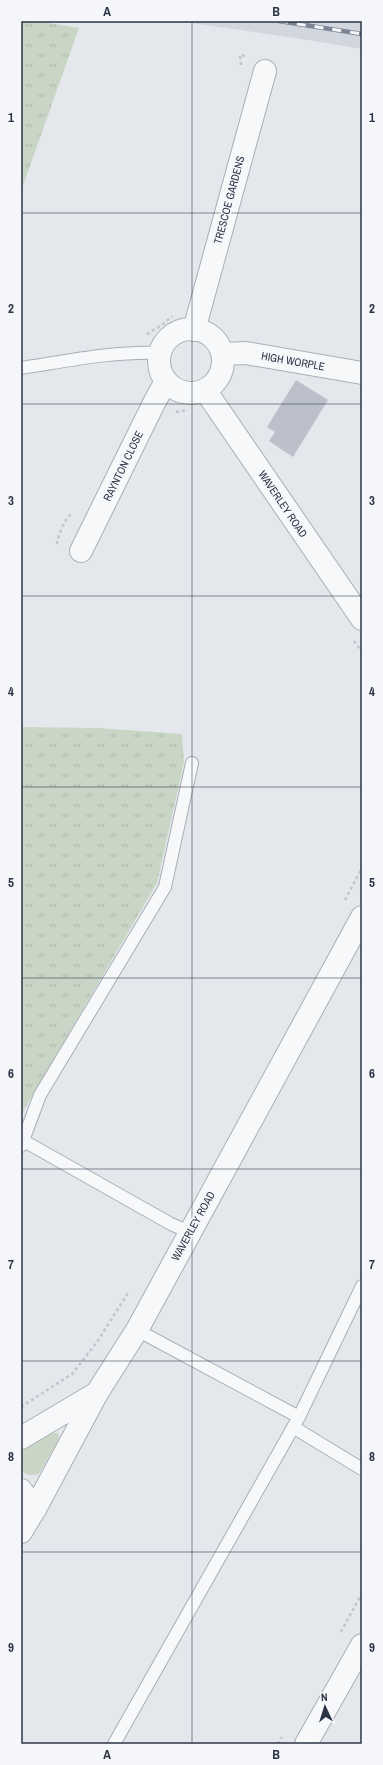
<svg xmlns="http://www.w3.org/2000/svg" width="383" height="1765" viewBox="0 0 383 1765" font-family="'Archivo Narrow',sans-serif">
<defs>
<pattern id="park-tufts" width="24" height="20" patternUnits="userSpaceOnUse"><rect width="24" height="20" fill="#c9d6c5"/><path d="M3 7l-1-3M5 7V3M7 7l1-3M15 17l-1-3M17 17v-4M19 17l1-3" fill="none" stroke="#adb8ab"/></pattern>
</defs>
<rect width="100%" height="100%" fill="#e4e7ec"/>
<!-- built -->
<polygon fill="#d2d6de" points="178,21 362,21 362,49 302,39"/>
<!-- grass -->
<path fill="#c9d6c5" d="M50 1433H58L59 1439 39 1474C19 1479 21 1466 21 1451Z"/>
<!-- park -->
<g fill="url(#park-tufts)">
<polygon points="21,21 35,21 79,28 21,191"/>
<polygon points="21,727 98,728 182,734 184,762 157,883 21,1115"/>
</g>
<!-- building -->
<polygon fill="#bbc0ca" points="296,380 328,400 293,457 269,441 275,432 267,427"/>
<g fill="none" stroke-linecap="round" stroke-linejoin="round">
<defs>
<g id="service">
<path d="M21 368C67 361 113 351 160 353"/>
<polyline points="24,1141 171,1224 189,1232"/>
<polyline points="21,1146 40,1095 165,887 192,763"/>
<polyline points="137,1330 299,1417"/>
<polyline points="293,1427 362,1469"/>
<polyline points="114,1744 299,1417 362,1286"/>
</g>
<g id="minor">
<circle cx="191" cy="361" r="32"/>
<polyline points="194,330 265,71"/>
<polyline points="223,354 246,353 362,373"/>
<polyline points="205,390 362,619"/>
<polyline points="81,551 154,403 166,381"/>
<polyline points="21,1438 97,1393"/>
<polyline points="21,1490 35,1509"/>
<polyline points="21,1532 35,1509 97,1393 137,1330 362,917"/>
<polyline points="306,1744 362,1645"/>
</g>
</defs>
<!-- service casing -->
<use href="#service" stroke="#a9aeb7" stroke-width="14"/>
<!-- minor casing -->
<use href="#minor" stroke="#a9aeb7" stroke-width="24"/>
<!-- path -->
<g stroke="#c2c5cb" stroke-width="2.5" stroke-dasharray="3 3" stroke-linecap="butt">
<polyline points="241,65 240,55 246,56"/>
<polyline points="147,334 162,325 172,316"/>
<polyline points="176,412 188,410"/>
<path d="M57 544C58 535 64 520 72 513"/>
<polyline points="354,641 362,652"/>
<polyline points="345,900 362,868"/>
<polyline points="21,1407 72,1374 97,1342 128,1293"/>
<polyline points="341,1632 362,1593"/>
<polyline points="278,1744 282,1737"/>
</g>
<!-- service -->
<use href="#service" stroke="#f7f8fa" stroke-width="12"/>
<!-- minor -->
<use href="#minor" stroke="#f7f8fa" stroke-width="22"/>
<defs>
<polyline id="rail" points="279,21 362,34"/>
</defs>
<!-- rail casing -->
<use href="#rail" stroke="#7d8696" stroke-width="4.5"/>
<!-- rail -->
<use href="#rail" stroke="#f4f6f9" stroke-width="3" stroke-dasharray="9" stroke-linecap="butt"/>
</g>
<!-- grid -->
<path fill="none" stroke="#2b3445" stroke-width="1" stroke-opacity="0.55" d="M192 21V1744M21 213H362M21 404H362M21 596H362M21 787H362M21 978H362M21 1169H362M21 1361H362M21 1552H362"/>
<g text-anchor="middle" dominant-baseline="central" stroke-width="3.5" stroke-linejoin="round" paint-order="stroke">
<!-- street labels -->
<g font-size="11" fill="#2b3445" stroke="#f4f6f9">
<text transform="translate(229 200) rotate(-75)">TRESCOE GARDENS</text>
<text transform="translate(293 361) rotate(10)">HIGH WORPLE</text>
<text transform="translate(123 466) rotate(-64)">RAYNTON CLOSE</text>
<text transform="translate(283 504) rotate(56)">WAVERLEY ROAD</text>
<text transform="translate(193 1226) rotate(-61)">WAVERLEY ROAD</text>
</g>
</g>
<!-- border -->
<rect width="383" height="1765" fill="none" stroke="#f4f6f9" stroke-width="44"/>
<!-- north arrow -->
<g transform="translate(325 1707) rotate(356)" stroke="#f4f6f9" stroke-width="3" paint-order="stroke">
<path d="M0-3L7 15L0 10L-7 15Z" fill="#2b3445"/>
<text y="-6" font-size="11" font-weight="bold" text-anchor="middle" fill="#2b3445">N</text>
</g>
<rect x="22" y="22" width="339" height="1721" fill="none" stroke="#2b3445" stroke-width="1.5"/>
<g font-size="13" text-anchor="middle" font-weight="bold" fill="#2b3445">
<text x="107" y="16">A</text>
<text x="276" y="16">B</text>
<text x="11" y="122">1</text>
<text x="372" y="122">1</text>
<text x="11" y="313">2</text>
<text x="372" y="313">2</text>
<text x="11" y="505">3</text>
<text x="372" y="505">3</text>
<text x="11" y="696">4</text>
<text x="372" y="696">4</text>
<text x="11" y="887">5</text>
<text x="372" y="887">5</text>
<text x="11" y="1078">6</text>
<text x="372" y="1078">6</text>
<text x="11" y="1269">7</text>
<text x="372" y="1269">7</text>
<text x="11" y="1461">8</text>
<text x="372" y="1461">8</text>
<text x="11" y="1652">9</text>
<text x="372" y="1652">9</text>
<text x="107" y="1759">A</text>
<text x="276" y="1759">B</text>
</g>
</svg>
